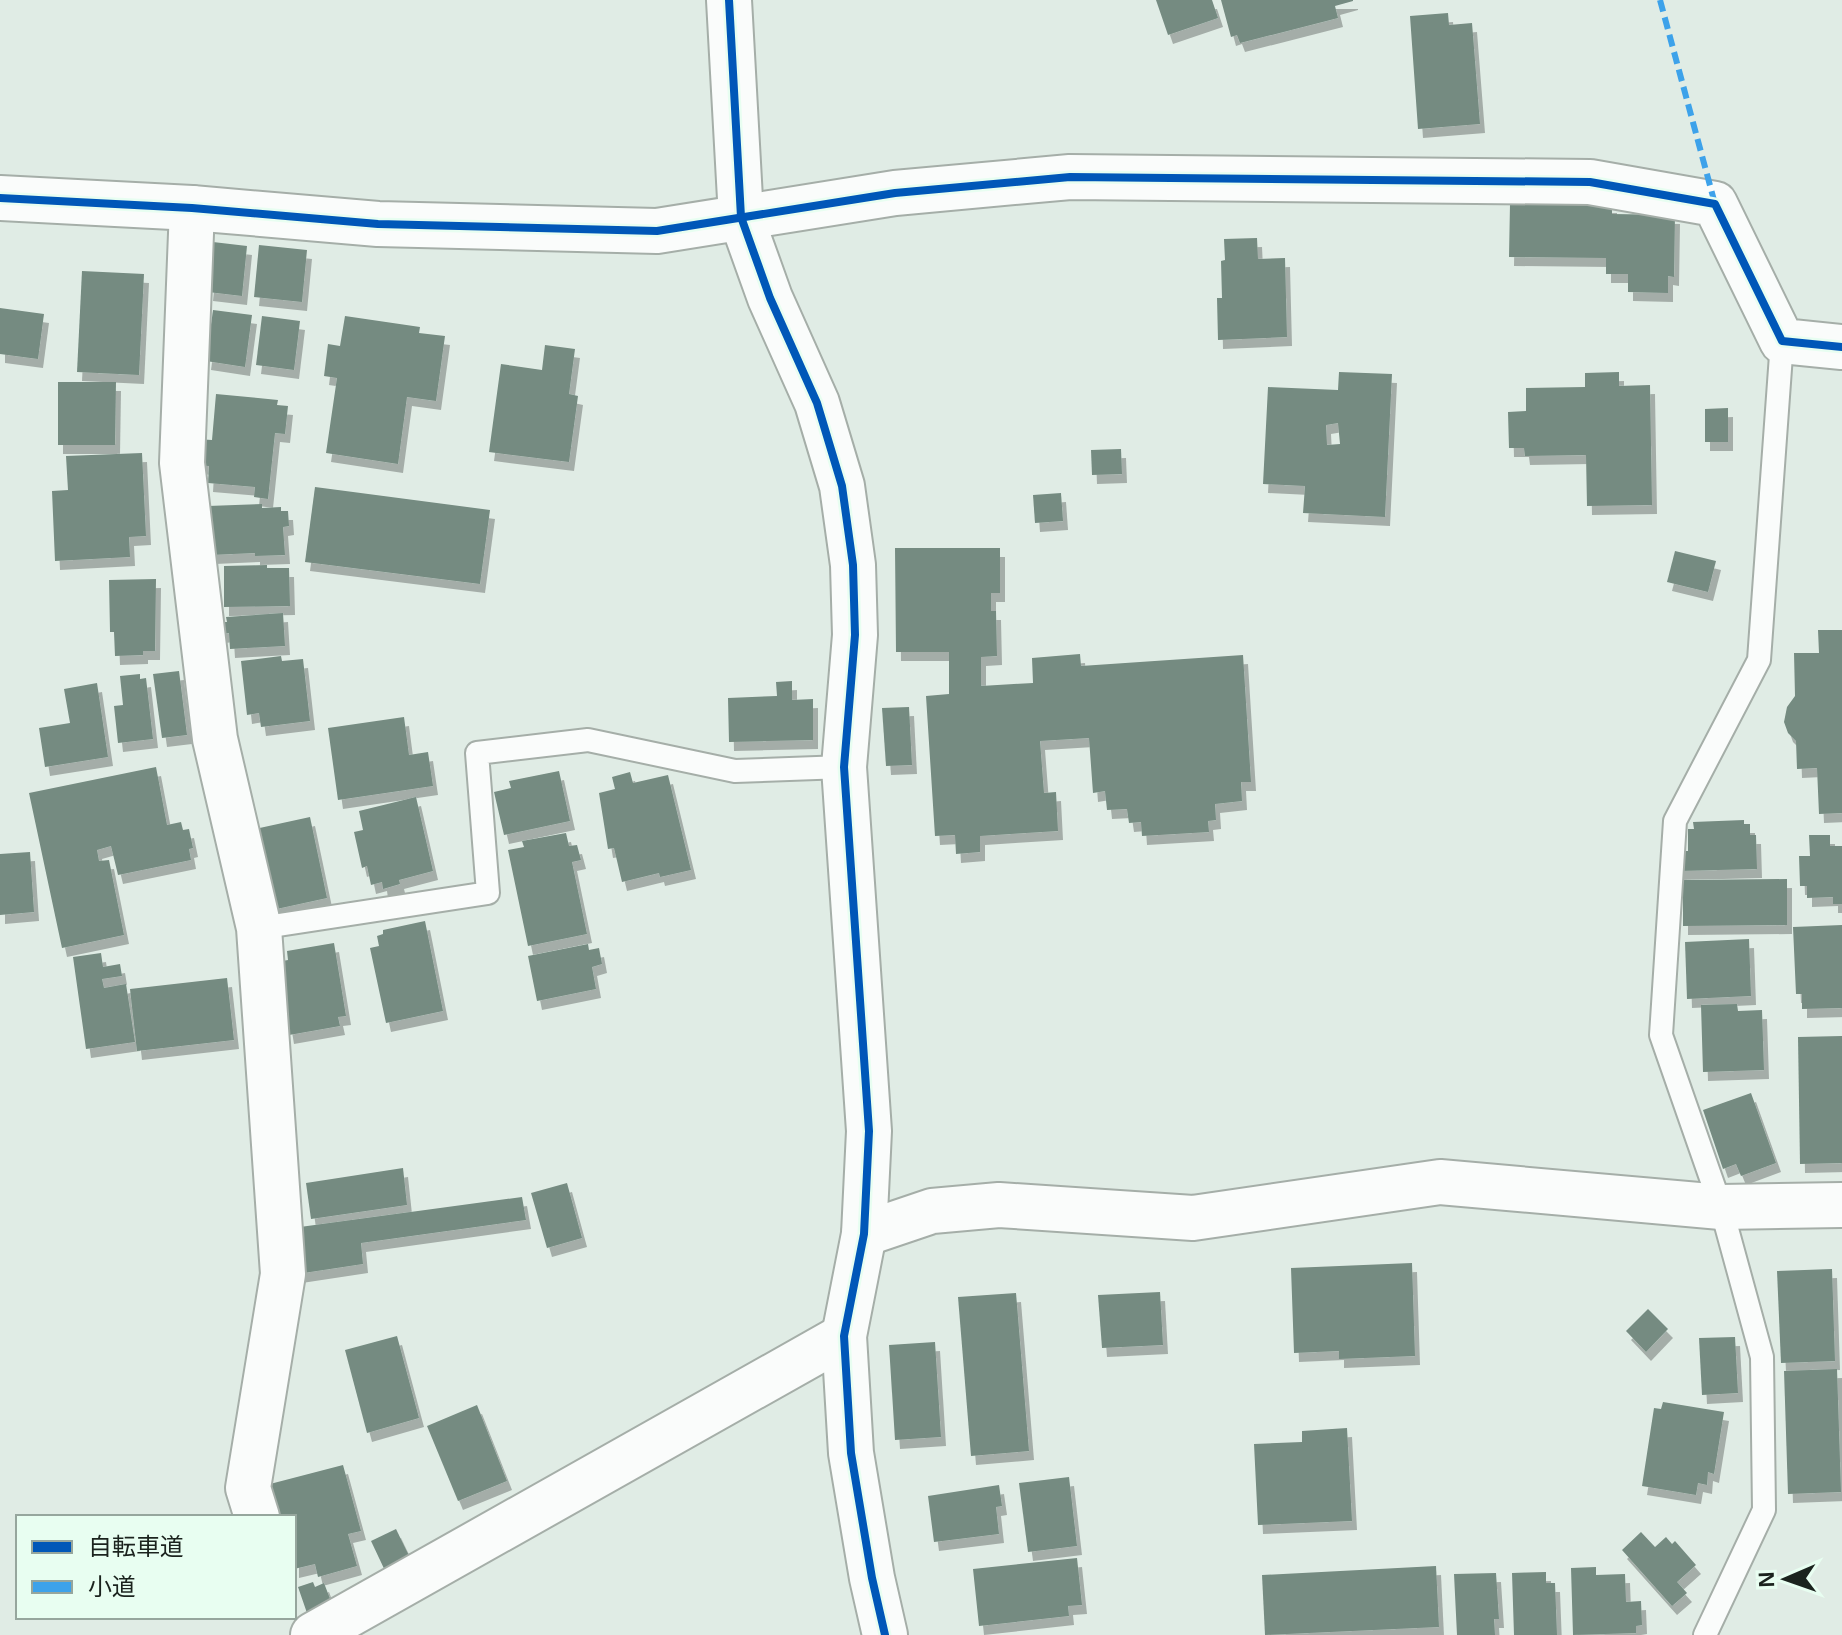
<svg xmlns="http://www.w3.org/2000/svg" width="1842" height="1635" viewBox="0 0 1842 1635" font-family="Arial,'Noto Sans JP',sans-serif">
<defs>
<filter id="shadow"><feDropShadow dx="5" dy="9" stdDeviation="0" flood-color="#0004"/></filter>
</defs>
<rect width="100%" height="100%" fill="#e0ece5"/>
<!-- building -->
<g fill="#758b81" fill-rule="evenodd" filter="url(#shadow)">
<polygon points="1156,0 1212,0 1218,18 1168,35"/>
<polygon points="1221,0 1353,0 1353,1 1335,6 1338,18 1240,43 1237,35 1231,37"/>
<polygon points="1448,13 1449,25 1472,23 1480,124 1418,129 1410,16"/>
<polygon points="1510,204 1612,204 1612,214 1675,215 1674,277 1668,276 1668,293 1628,292 1628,274 1606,274 1606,258 1509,257"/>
<polygon points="1257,238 1258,259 1285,258 1287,337 1218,340 1217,298 1222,298 1221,261 1225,260 1224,239"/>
<polygon points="213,242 247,246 242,296 208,292"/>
<polygon points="259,245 307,250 302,302 254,297"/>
<polygon points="82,271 144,274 139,375 77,372"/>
<polygon points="0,308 44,314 38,359 0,354"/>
<polygon points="213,310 252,315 245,367 206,361"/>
<polygon points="262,316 300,321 294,370 256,365"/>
<polygon points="345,316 420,327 419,333 445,336 436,401 407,397 398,464 326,453 337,378 324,376 328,344 340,346"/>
<polygon points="545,345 575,349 569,394 578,396 569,462 489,452 501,364 542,370"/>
<path d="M1339 372 1392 374 1385 517 1303 513 1305 486 1263 484 1268 387 1338 390ZM1338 423 1340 444 1327 445 1326 425Z"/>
<polygon points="1619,372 1619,386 1650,385 1652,505 1587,506 1586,455 1525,456 1524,448 1509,448 1508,412 1526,411 1526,388 1585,387 1585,373"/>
<polygon points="58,382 116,382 115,445 58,445"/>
<polygon points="216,394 278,400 277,405 288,406 285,434 275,433 268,499 254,497 255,487 208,483 209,466 194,465 196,439 212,440"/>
<polygon points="1728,408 1728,442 1705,442 1705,409"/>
<polygon points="1121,449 1122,474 1092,475 1091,450"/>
<polygon points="142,453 146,536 129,537 130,557 55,561 52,491 68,490 66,456"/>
<polygon points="315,487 490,510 480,584 305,562"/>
<polygon points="1061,493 1063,521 1035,523 1033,495"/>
<polygon points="262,504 262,508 281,507 281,511 288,511 289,526 283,527 285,555 255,556 255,553 210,555 208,506"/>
<polygon points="895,548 1000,548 1000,593 991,593 991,611 996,611 997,656 981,657 981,686 1033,683 1032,658 1080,654 1081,666 1243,655 1251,782 1241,782 1242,801 1215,804 1216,820 1208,821 1209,832 1142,836 1141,822 1129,823 1127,809 1107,810 1105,791 1093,793 1089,738 1040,741 1044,793 1056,792 1058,831 980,836 980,852 956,854 955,835 935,836 926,696 949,694 949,652 896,652"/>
<polygon points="1675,551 1716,561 1708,592 1667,582"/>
<polygon points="267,565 267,568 289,568 290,606 224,607 224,566"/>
<polygon points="156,579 155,651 143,651 143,655 115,656 114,632 110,632 109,580"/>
<polygon points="283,613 285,646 230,649 229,633 220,634 219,622 227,622 226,617"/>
<polygon points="1818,630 1842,630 1842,813 1819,814 1817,768 1797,769 1796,741 1788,733 1784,722 1787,707 1795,696 1794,653 1819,653"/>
<polygon points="281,656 282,661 303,659 310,721 261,727 259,713 247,715 241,661"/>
<polygon points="179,671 187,735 162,738 153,674"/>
<polygon points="140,674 140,679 146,678 153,739 118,743 114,706 123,705 120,676"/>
<polygon points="792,681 792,700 813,699 813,740 729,742 728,698 777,696 776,682"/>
<polygon points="97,683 108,757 45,767 39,728 70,723 64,689"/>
<polygon points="909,707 912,765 886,766 882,708"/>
<polygon points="404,717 409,755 428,752 433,786 338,800 328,728"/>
<polygon points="156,767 167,825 181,822 183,830 189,829 193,848 189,849 191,860 118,875 111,846 97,850 99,861 109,860 124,935 62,948 29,793"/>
<polygon points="559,771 570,821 504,835 494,792 511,788 509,781"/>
<polygon points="630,772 633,783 668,775 691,870 660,877 659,873 622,882 614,848 608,849 599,793 615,789 612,777"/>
<polygon points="416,797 433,871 399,880 400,884 383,889 382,882 371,885 367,866 362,868 354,832 363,830 359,811"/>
<polygon points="310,817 327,898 272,910 255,829"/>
<polygon points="1744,820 1744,824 1750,824 1750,835 1756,835 1757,869 1679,871 1678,851 1688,851 1688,829 1694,829 1693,822"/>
<polygon points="566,833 569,846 577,845 581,860 572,862 587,934 528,946 508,850 524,847 522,841"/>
<polygon points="1809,835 1830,835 1830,846 1842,846 1842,904 1833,904 1833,897 1807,898 1807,886 1800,886 1799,856 1810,856"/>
<polygon points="30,852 34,912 0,915 0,854"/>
<polygon points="1787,879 1787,925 1683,926 1683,880"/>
<polygon points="425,921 443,1011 386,1023 370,948 379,946 377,936 383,934 383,930"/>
<polygon points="1842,925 1842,1008 1802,1009 1802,994 1796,994 1793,927"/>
<polygon points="1749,939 1751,996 1687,999 1685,942"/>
<polygon points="334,943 346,1016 338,1017 340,1026 289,1035 277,962 288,960 287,951"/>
<polygon points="588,944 589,950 599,948 602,964 592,967 596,989 537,1001 528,956"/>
<polygon points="101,953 103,967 120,964 122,976 102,979 104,988 126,984 135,1042 86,1049 73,957"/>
<polygon points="227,978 234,1040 137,1051 130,989"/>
<polygon points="1737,1004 1738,1011 1762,1010 1764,1070 1703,1072 1701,1005"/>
<polygon points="1842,1036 1842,1163 1800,1164 1798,1037"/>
<polygon points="1751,1093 1776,1163 1741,1176 1736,1164 1723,1169 1703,1110"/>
<polygon points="403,1168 407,1205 311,1219 306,1183"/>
<polygon points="567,1183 582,1238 547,1248 531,1193"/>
<polygon points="522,1197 526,1220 361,1243 363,1264 297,1274 300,1227"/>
<polygon points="1412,1263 1415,1356 1339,1359 1339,1351 1294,1353 1291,1268"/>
<polygon points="1832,1269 1835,1361 1781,1363 1777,1271"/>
<polygon points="1160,1292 1163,1345 1102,1348 1098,1295"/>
<polygon points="1016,1293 1029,1451 971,1456 958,1297"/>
<polygon points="1648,1309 1668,1329 1646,1352 1626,1331"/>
<polygon points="397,1336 419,1418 367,1433 345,1350"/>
<polygon points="1735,1337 1738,1393 1702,1395 1699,1338"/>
<polygon points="935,1342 941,1437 895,1440 889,1345"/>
<polygon points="1837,1369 1841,1492 1788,1494 1784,1371"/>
<polygon points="1663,1402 1724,1412 1714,1474 1708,1472 1707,1485 1698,1483 1696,1495 1642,1486 1654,1408 1661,1409"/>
<polygon points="477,1405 507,1481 458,1501 427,1426"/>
<polygon points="1347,1428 1352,1521 1258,1525 1254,1444 1302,1442 1302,1431"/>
<polygon points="343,1465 361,1531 348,1534 357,1566 318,1577 315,1564 294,1569 294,1517 279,1517 270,1484"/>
<polygon points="1069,1477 1077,1546 1028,1552 1019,1483"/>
<polygon points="999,1485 1002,1506 996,1507 999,1534 934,1542 928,1496"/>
<polygon points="396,1529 413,1564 388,1577 371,1541"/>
<polygon points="1641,1532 1655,1547 1666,1537 1672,1544 1675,1541 1696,1565 1677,1582 1687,1593 1672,1606 1622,1550"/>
<polygon points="1077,1558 1082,1605 1068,1606 1069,1616 979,1626 973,1569"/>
<polygon points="1436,1566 1439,1627 1265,1635 1262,1575"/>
<polygon points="1596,1567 1596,1575 1625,1574 1626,1602 1641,1601 1642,1625 1636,1626 1636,1633 1573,1635 1571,1568"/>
<polygon points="1546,1572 1546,1583 1555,1583 1557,1635 1514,1635 1512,1573"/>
<polygon points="1496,1573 1499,1619 1494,1619 1495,1635 1457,1635 1454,1574"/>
<polygon points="313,1582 315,1587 324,1583 332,1604 307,1613 298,1587"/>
</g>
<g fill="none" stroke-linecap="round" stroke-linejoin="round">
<defs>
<g id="lane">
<polyline points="259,928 488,893 477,753 588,740 735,771 844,767"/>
<polyline points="1705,1635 1764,1510 1762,1357 1721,1207 1661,1035 1675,821 1759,660 1782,341"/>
</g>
<g id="street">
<polyline points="729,0 741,217 770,298 817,403 842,486 853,565 855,635 844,767 869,1131 864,1234 844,1336 851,1453 872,1578 885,1635"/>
<polyline points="0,198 192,208 378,224 657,231 895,193 1070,177 1590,182 1715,204 1782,341 1842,347"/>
<polyline points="192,208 182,463 215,739 259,928 283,1274 248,1488 257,1517"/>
<polyline points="864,1234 932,1211 999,1205 1193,1218 1440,1182 1721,1207 1842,1205"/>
<polyline points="313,1635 844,1336"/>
</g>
</defs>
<!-- lane casing -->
<use href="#lane" stroke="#a5aea8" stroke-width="26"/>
<!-- street casing -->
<use href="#street" stroke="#a5aea8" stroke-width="48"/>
<!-- lane -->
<use href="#lane" stroke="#fafcfb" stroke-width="22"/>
<!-- street -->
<use href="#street" stroke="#fafcfb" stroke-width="44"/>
<!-- quiet -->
<polyline stroke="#3da2ea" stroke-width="6" stroke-dasharray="12 6" stroke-linecap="butt" points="1660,0 1715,204"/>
<defs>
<g id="cycleway">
<polyline points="729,0 741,217 770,298 817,403 842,486 853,565 855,635 844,767 869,1131 864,1234 844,1336 851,1453 872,1578 885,1635"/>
<polyline points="0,198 192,208 378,224 657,231 895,193 1070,177 1590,182 1715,204 1782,341 1842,347"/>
</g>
</defs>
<!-- cycleway casing -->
<use href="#cycleway" stroke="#e8fef1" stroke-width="13"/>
<!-- cycleway -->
<use href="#cycleway" stroke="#0057b8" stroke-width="8"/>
</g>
<!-- legend -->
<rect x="16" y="1515" width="280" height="104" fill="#e8fef1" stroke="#96a69d" stroke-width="2"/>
<rect x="32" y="1541" width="40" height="12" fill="#0057b8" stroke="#96a69d" stroke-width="2"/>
<text x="88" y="1555" font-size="24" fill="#1b231e">自転車道</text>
<rect x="32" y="1581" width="40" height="12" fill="#3da2ea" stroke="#96a69d" stroke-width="2"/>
<text x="88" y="1595" font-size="24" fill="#1b231e">小道</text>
<!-- north arrow -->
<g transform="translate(1786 1579) rotate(268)" stroke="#e8fef1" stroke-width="6" paint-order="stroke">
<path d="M0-6L14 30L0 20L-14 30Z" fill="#1b231e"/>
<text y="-12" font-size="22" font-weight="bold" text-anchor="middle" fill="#1b231e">N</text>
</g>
</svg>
